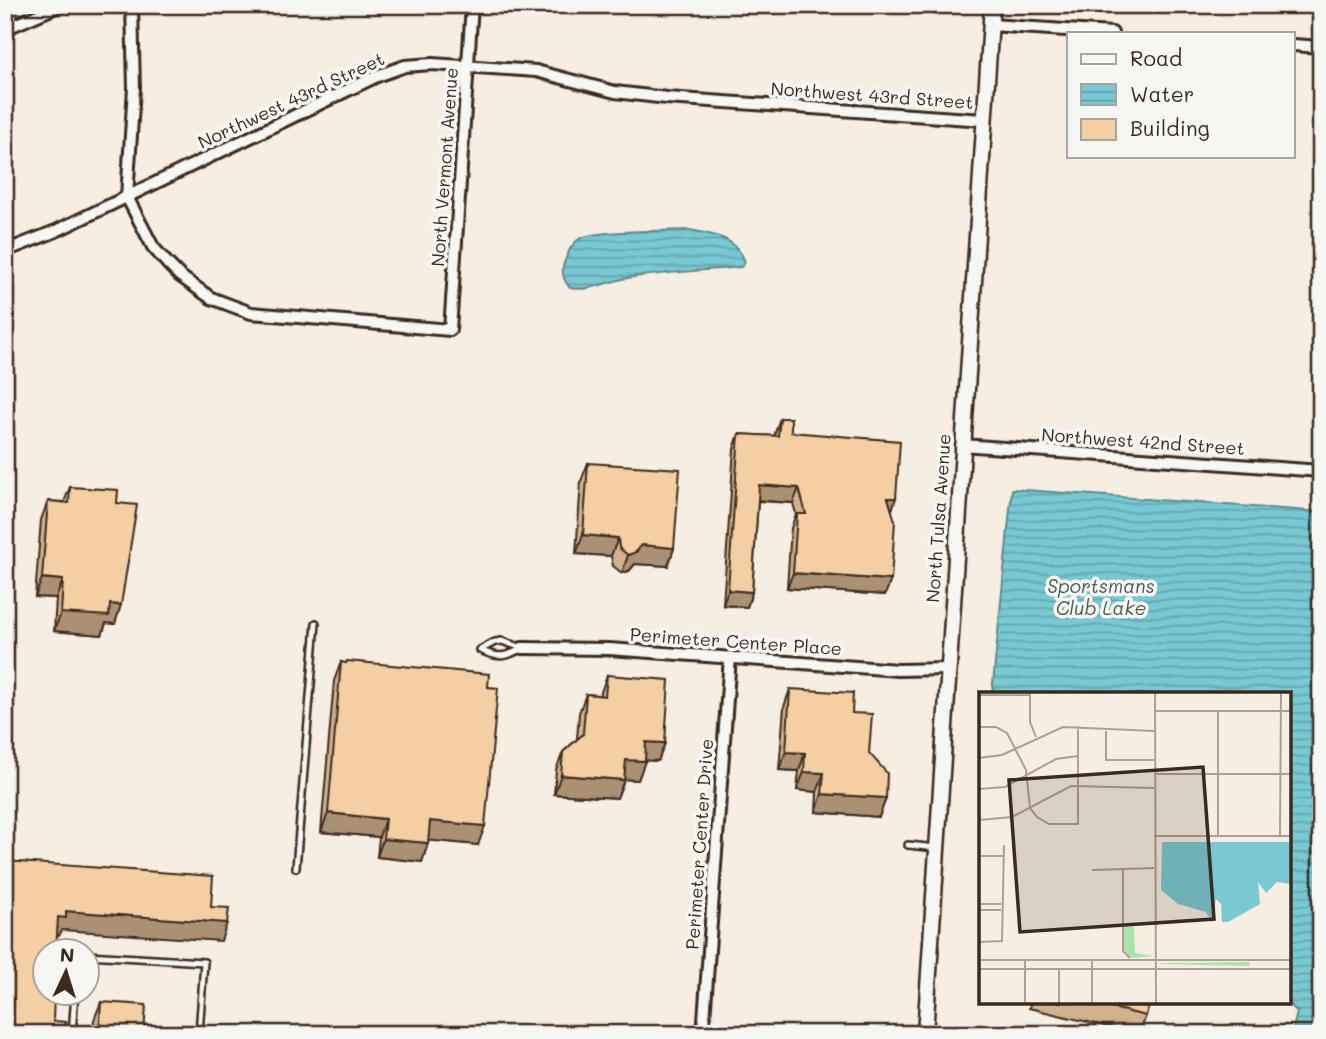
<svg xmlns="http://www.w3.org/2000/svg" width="1326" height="1039" viewBox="0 0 1326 1039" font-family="Mali,sans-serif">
<defs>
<pattern id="water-rules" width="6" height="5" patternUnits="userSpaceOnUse" patternTransform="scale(1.75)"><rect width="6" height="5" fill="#78c9d3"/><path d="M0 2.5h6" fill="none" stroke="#64a3ab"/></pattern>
</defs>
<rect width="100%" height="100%" fill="#f6eee2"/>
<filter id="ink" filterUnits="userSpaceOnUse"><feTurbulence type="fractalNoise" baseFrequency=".0143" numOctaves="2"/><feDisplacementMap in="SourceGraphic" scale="14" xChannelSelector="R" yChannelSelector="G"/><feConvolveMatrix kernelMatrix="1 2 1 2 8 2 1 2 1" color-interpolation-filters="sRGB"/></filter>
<g filter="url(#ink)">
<!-- water -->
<g fill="url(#water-rules)" stroke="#60898b" stroke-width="2">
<path d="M690 230C714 235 736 237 745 262L741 267C703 271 665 272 628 278 607 281 590 292 570 288 564 281 561 272 564 263 568 254 570 245 579 239 593 230 669 231 690 230Z"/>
<polygon points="1012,489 1321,512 1321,1034 1297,1034 1293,1030 1297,1012 1288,1002 1289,694 992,694"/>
</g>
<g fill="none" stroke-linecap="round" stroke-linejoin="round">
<defs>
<g id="service">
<path d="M502 641 522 648C506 658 497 658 480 650L495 642Z"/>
<polyline points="908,845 937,848"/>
<polyline points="296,868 316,623"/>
<polyline points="88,955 204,962 199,1034"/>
<polyline points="72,1034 75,993"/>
</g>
<g id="minor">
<polyline points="132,5 134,88 127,197 153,247 168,264 180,276 211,298 251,313 450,330 472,5"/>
<polyline points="990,25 1112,33"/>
<polyline points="5,29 61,5"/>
<polyline points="1293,45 1321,47"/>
<polyline points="5,251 56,231 377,76 405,66 432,64 536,71 615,92 667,98 984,120"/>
<polyline points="962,445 1321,471"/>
<polyline points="522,648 609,649 898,670 947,669"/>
<polyline points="703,1034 730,657"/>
</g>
<polyline id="tertiary" points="925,1034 992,5"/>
</defs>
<!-- service casing -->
<use href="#service" stroke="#3b2a1e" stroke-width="10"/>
<!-- minor casing -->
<use href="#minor" stroke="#3b2a1e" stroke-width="16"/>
<!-- tertiary casing -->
<use href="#tertiary" stroke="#3b2a1e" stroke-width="19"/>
<!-- service -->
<use href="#service" stroke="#f6f6f2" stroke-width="5"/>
<!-- minor -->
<use href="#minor" stroke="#f6f6f2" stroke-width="10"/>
<!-- tertiary -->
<use href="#tertiary" stroke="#f6f6f2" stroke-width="14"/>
</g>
<!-- wall -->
<g fill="#d2b28d" stroke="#3b2a1e" stroke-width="2">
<polygon points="780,418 791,432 892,511 885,595 787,588 791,528 796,514 793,503 758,501 752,592 747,607 723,605 734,449 739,434 774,436"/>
<polygon points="588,463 674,548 668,566 635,564 629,571 622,573 613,566 611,556 576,554 581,481"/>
<polygon points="70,487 117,503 115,624 106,623 102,635 54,631 56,598 35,597 41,520 48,501 64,502"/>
<polygon points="341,662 478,845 429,840 422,862 377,857 379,837 321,832 334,681"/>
<polygon points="607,675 665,743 658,761 645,760 638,780 624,779 617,798 554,794 556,770 563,752 577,739 579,713 586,694 600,695"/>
<polygon points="790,689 852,713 869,753 886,798 879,817 816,812 817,792 797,790 799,771 779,770 784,707"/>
<polygon points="101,1002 144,1034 93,1034 94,1020"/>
<polygon points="1031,1002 1149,1002 1146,1016 1139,1034 1029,1008"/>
</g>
<!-- shaded-wall -->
<g fill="#ab9173" stroke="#3b2a1e" stroke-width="2">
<polygon points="759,485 799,488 793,503 754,500"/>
<polygon points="888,498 896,498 891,513"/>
<polygon points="583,535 618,538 611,556 576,554"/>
<polygon points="642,545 674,548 668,566 635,564 629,571 622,573 628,555"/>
<polygon points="793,573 891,580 885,595 787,588"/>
<polygon points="42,578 63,580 56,598 35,597"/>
<polygon points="728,590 752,592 747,607 723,605"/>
<polygon points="110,604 121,605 115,624 106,623 102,635 54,631 61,613"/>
<polygon points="646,742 665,743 658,761 639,760"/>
<polygon points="786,752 805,753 799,771 779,770"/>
<polygon points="626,760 645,761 638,780 619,779"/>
<polygon points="804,772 824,773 817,792 797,790"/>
<polygon points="561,775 624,780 617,798 554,794"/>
<polygon points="822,794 886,798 879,817 816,812"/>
<polygon points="328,813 385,819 379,837 321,832"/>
<polygon points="430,821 485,826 478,845 424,840"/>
<polygon points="383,839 428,843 422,862 377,857"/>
<polygon points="66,911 227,923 221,941 62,930 59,936 51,936 58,917"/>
</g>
<!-- building -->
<g fill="#f4cfa4" stroke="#3b2a1e" stroke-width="2">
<polygon points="780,418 791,418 791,432 900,441 896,498 888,498 895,521 891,580 793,573 797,514 806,514 799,488 759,485 752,592 728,590 739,434 778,436"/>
<polygon points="588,463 680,469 674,548 642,545 636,552 628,555 619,548 618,538 583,535"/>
<polygon points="70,487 118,490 117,503 137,505 121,605 110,604 109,616 61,613 63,580 42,578 48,501 69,503"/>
<polygon points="347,661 489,674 488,687 498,688 485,826 430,821 428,843 383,839 385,819 328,813 341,662 346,663"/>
<polygon points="607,675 669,680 665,743 646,742 645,761 626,760 624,780 561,775 563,752 583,734 586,694 605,696"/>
<polygon points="790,689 853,693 852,713 872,714 869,753 887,773 886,798 822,794 824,773 804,772 805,753 786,752"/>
<polygon points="5,861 213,876 211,907 229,908 227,923 66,911 66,918 58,917 56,951 46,951 46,993 54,993 53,1021 66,1022 65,1034 5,1034"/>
<polygon points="101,1002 146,1005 144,1034 99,1034"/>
<polygon points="1088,1002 1149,1002 1146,1016"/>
</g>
</g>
<g text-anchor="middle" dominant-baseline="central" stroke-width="7" stroke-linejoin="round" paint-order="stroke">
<!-- street labels -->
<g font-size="18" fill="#3b2a1e" stroke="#f6f6f2">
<text transform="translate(872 95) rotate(4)">Northwest 43rd Street</text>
<text transform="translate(291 100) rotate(-25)">Northwest 43rd Street</text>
<text transform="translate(444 167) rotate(-86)">North Vermont Avenue</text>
<text transform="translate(1143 441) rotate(4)">Northwest 42nd Street</text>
<text transform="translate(938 518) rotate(-86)">North Tulsa Avenue</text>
<text transform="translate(736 641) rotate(4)">Perimeter Center Place</text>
<text transform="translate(699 844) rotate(-86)">Perimeter Center Drive</text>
</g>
<!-- water labels -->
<g font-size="19" font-style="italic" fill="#4d5a54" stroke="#f6f6f2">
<text x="1101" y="585">Sportsmans<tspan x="1101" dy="22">Club Lake</tspan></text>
</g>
</g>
<!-- overview -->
<g transform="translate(979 692)">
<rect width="312" height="312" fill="#f6eee2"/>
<path d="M145 235H155L156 261 174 264 153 266 145 259ZM271 270 270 274 180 272 183 271Z" fill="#abe4a9"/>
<path d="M183 150H311V192L298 190 287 201 279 190 281 212 249 230H243L242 212 237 207 233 230 227 220 199 212 182 198Z" fill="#78c9d3"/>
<path fill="none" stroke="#aba094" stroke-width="2" d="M51 1V30L57 45M176 1 177 311M0 3H51M175 19H312M0 35H17L28 41 47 78 51 116 58 125 70 132H99V34M127 39V68H175M0 66 23 63 84 35 175 39M175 82H312M0 97 26 95 77 67 99 64M0 128 33 125 92 94 175 96M175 144H312M239 144V20M301 144 302 1M0 164H25M144 177V259L151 266M113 178 175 176M0 212H22M0 218H22M0 250 23 249 25 153M0 268H312M113 268V311M0 277H312M80 278V311M46 311V268"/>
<path fill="#3b2a1e" fill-opacity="0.15" stroke="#3b2a1e" stroke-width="3.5" d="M224 75 235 227 41 240 30 88Z"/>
<rect width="312" height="312" fill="none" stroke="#3b2a1e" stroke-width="3.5"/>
</g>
<!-- margin -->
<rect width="1326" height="1039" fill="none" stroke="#f6f6f2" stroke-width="28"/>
<rect x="14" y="14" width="1298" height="1011" fill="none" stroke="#3b2a1e" stroke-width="2.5" filter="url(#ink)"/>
<!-- legend -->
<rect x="1067" y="32" width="228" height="126" fill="#f6f6f2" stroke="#aba49d" stroke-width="2"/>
<rect x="1081" y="54" width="35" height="10" fill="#f6f6f2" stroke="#aba49d" stroke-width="2"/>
<text x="1130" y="66" font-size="21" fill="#3b2a1e">Road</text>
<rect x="1081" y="84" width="35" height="21" fill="url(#water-rules)" stroke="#aba49d" stroke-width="2"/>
<text x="1130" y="102" font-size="21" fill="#3b2a1e">Water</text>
<rect x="1081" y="119" width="35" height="21" fill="#f4cfa4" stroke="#aba49d" stroke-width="2"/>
<text x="1130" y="136" font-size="21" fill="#3b2a1e">Building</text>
<!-- north arrow -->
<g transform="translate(66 972) rotate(4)"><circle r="33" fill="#f6f6f2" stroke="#aba49d" stroke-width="2"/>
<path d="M0-5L12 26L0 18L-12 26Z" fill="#3b2a1e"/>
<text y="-10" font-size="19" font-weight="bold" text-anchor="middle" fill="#3b2a1e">N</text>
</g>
</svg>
